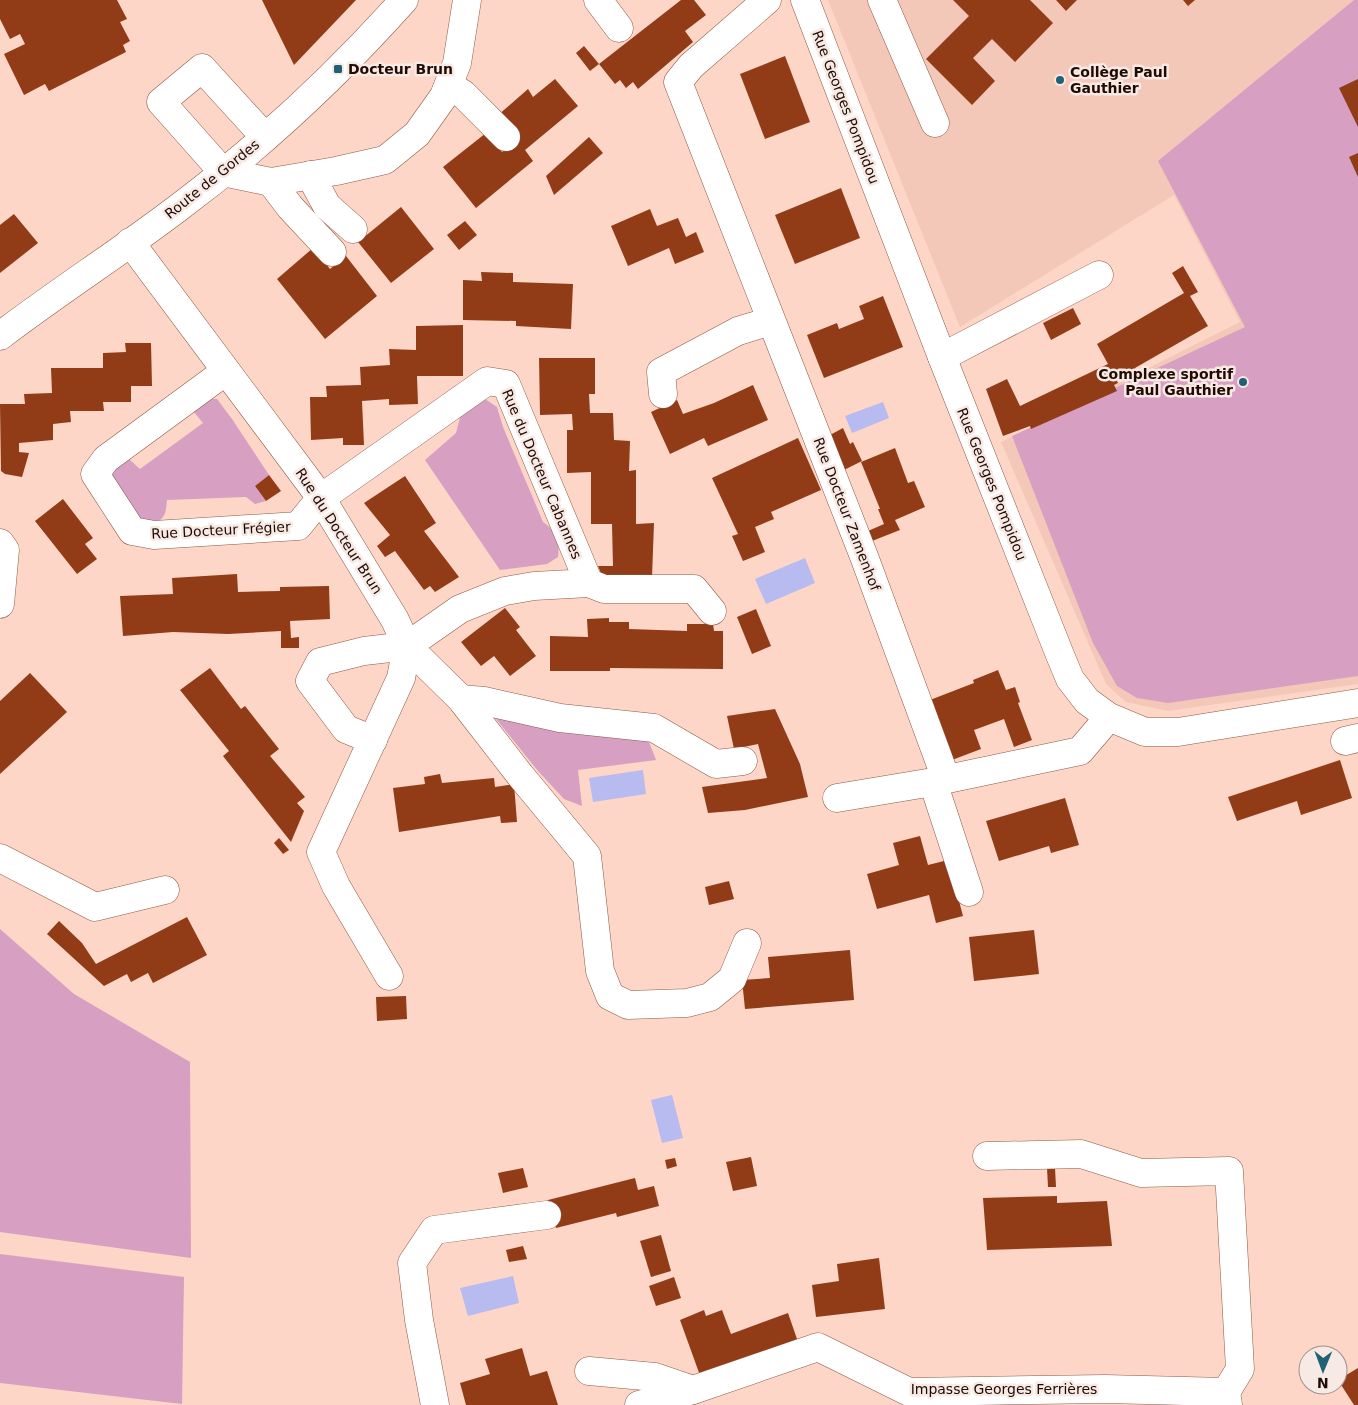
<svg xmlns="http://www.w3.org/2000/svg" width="1358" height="1405" viewBox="0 0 1358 1405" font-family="'DejaVu Sans',sans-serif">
<rect width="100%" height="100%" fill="#fdd6c7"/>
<!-- built -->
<polygon fill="#f4c8b8" points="828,0 1358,0 1358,684 1168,711 1126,702 1106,684 1001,442 1240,322 1174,195 960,327"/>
<!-- green -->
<g fill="#d79fc2">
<polygon points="1354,0 1358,0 1358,676 1168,703 1137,698 1117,686 1093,643 1012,436 1245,327 1158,161"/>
<path d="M482 397 497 407 503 427 543 522C557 532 560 540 558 557L547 564 500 570 425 460 456 433 464 402Z"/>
<path d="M203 398 217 399 232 419 269 475 255 486 266 501 255 504 246 497 167 500C166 511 166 516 157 523L138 520 112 475 110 466 129 459 140 469 203 423 193 411Z"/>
<polygon points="493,715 642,736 649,742 656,760 578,770 582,806 564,799 538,771"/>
<polygon points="0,929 74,994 190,1062 191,1258 0,1232"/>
<polygon points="0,1254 184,1277 182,1404 0,1383"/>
</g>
<!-- water -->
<g fill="#b7bbf0">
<polygon points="883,402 889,418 852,433 845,416"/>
<polygon points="805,558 815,583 766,604 755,579"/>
<polygon points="643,770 646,794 593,802 589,778"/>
<polygon points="672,1095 683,1138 662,1143 651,1100"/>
<polygon points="513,1276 519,1303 468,1316 460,1288"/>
</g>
<!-- building -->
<g fill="#913b17">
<polygon points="0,0 117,0 127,19 120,22 130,41 123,45 126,52 49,91 45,84 24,95 4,54 25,44 20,34 10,39 0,19"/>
<polygon points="262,0 356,0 294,65"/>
<polygon points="681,0 694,0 706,15 685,31 693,42 638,89 633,82 626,88 620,80 615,84 599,64"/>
<polygon points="953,0 1030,0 1053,23 1015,62 992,39 973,58 995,81 972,105 926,59 969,16"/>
<polygon points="1056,0 1077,0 1066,11"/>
<polygon points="1183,0 1195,0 1188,6"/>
<polygon points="584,46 599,64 590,71 576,53"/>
<polygon points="785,56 810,122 765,139 740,74"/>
<polygon points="555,79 578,106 525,150 533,161 476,208 443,167 486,133 502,152 516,140 497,116 528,89 533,97"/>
<polygon points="1358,79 1358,127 1339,88"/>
<polygon points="589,137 603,153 554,195 546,176"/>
<polygon points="1358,153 1358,177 1349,157"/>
<polygon points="841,188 860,238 795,264 775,215"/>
<polygon points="401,207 434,249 391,283 358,242"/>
<polygon points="650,209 657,226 678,218 686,237 696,232 704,252 675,264 669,248 628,266 611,226"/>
<polygon points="14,214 38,243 0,273 0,225"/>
<polygon points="465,221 477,235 459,250 447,235"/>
<polygon points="313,248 330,269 346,256 377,296 325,339 277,279"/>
<polygon points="1183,266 1198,292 1190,296 1208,326 1135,368 1139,375 1129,382 1125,374 1115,377 1118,383 1114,385 1117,391 1031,429 1030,426 1003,436 986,389 1007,379 1020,406 1108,364 1097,344 1184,293 1172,273"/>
<polygon points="481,272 513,273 513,282 573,284 571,329 516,326 516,321 463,320 463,280 482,281"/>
<polygon points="883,296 903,347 824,378 807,335 837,323 839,329 864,319 859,306"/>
<polygon points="1073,308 1081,324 1051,340 1043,323"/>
<polygon points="463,325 463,376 417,376 418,404 389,405 389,399 362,401 364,445 343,445 343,438 311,440 310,397 327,397 326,386 361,385 360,367 390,365 389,349 416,350 416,326"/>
<polygon points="125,343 151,343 152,386 131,386 131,402 103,402 104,411 70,411 71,422 53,424 53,440 19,443 19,452 29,453 22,477 5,474 1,471 0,404 25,404 24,394 52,393 51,368 103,368 103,353 126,352"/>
<polygon points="539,358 595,358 595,394 589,394 590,413 613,413 614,440 630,441 629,471 636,470 636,524 654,523 652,577 603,578 598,566 613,566 612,524 591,524 591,472 567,473 567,430 573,430 572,414 540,415"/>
<polygon points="753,385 768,420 708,446 704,438 670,454 651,412 677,400 683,414 714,403"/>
<polygon points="843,428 850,444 853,442 862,461 844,470 830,435"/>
<polygon points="798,438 821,490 771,512 774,519 755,527 765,552 743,561 732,536 738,534 712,478"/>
<polygon points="895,448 908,483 914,481 925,507 895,520 900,530 872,541 868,531 884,524 878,509 880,509 861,462"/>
<polygon points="269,475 281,491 266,501 255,486"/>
<polygon points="405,476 436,523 424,531 459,577 435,592 430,586 424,590 395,551 385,557 377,546 390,535 364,503"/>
<polygon points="63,499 93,538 85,544 97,559 77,574 35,521"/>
<polygon points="237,574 238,592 280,591 280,587 329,586 330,619 290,621 291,638 299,637 299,648 281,648 281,631 228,634 173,632 123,636 120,596 173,594 172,578"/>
<polygon points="505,608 520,627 516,630 536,656 510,676 494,656 481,666 461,642"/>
<polygon points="756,609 771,646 752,654 737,617"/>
<polygon points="609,618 609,622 629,622 629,629 687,631 687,624 713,624 714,631 723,631 723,669 610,668 610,671 550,671 550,636 588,637 587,619"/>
<polygon points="210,668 241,709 245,706 279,749 270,756 305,797 297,803 304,811 291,842 223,756 229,751 180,690"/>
<polygon points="998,670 1006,690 1015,687 1020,702 1018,703 1032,740 1014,747 1004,719 974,730 981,749 952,760 930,700 974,683 973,680"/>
<polygon points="30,673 67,712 0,774 0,701"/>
<polygon points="775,709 800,764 808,797 745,810 708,813 702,787 767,778 758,744 734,749 727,716"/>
<polygon points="1340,760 1352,798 1301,815 1297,801 1237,821 1228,797"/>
<polygon points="440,774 442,783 494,778 495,787 514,784 517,822 501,823 500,816 399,832 393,788 425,784 424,777"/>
<polygon points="1065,798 1079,845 1051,853 1049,846 999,861 986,821"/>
<polygon points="920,836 928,865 948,860 963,916 936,923 929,895 877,909 867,874 899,865 893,843"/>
<polygon points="279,838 289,850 283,854 274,843"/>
<polygon points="729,881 734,899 709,905 705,887"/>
<polygon points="187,917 207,955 153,983 148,973 131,982 127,974 104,986 47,934 59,921 82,943 96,964"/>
<polygon points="1034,930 1039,974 974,981 969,937"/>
<polygon points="850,950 854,1000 745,1009 742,980 770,978 768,957"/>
<polygon points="406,996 407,1019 377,1021 376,997"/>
<polygon points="751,1157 757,1186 733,1191 726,1162"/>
<polygon points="675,1158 677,1166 667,1169 665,1160"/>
<polygon points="523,1168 528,1187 503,1193 498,1173"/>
<polygon points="1047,1168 1055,1168 1056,1187 1048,1187"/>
<polygon points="635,1178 638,1190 654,1186 659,1206 617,1217 616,1213 556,1228 548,1200"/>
<polygon points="1057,1196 1057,1203 1107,1201 1112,1246 987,1250 983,1198"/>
<polygon points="661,1235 671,1271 651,1277 640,1241"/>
<polygon points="523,1246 527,1259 509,1262 506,1250"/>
<polygon points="879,1258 885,1309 816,1317 812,1285 839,1281 837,1264"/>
<polygon points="674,1277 681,1298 656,1306 649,1286"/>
<polygon points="704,1310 706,1316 722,1310 731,1334 788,1313 797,1339 702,1381 680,1320"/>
<polygon points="522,1348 530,1376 547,1371 558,1405 466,1405 460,1383 490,1374 485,1359"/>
<polygon points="1358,1368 1358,1405 1354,1405 1338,1380"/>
</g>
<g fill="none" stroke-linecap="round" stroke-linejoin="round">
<defs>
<g id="minor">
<polyline points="598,0 619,28"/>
<polyline points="767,0 691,66 678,82 865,559 946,779"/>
<polyline points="805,0 942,357 1060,655 1070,679 1087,701 1109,717 1145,732 1178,732 1358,703"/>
<polyline points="882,0 935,123"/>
<polyline points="449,85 463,94 506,137"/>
<polyline points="265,137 202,68 161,102 223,172 271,182 336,171 385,160 417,134 444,96 457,63 467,0"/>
<polyline points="310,175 327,206 353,229"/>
<polyline points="271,182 290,207 332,252"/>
<polyline points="130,242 321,498 395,620 407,646 401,678 321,852 336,886 389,976"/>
<path d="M0 336C59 291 122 251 182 205 262 145 337 75 404 0"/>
<polyline points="942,357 1099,275"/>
<polyline points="226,371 106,459 95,474 132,531 154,535 298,526 321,498 487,381 506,384 589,583 534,586 505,591 460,609 407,646 364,651 320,662 310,681 346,729 373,740"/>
<polyline points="663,394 661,372 738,331 771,321"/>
<polyline points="0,543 5,550 0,604"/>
<polyline points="589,583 604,589 694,589 712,611"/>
<polyline points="407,646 461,699 520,775 587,856 600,971 610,996 628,1005 687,1003 710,997 732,979 747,943"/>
<polyline points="461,699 484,701 560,718 654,728 716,764 743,761"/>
<polyline points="1345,741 1358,738"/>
<polyline points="933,782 969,892"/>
<polyline points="837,798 933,782 1080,751 1109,717"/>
<polyline points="0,858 95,907 165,890"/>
<polyline points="987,1156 1081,1154 1141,1173 1229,1171 1240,1369 1226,1392"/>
<polyline points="589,1371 655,1377 693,1390"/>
<polyline points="435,1405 419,1320 412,1263 434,1230 547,1215"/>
<polyline points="639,1405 693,1390 818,1347 909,1392 1105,1389 1226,1392 1228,1405"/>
</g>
</defs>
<!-- minor casing -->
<use href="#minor" stroke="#905944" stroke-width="29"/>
<!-- minor -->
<use href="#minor" stroke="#fff" stroke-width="28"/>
</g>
<!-- markers -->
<g fill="#1f6175" stroke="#f7e9e4" stroke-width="2">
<rect x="333" y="64" width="10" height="10" rx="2.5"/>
<circle cx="1060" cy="80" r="5"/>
<circle cx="1243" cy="382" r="5"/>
</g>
<g text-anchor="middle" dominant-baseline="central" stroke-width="5" stroke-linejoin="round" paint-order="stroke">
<!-- poi labels -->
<g font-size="14" font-weight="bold" fill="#200a04" stroke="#f7e9e4" text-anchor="start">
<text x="348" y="69">Docteur Brun</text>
<text x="1070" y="72">Collège Paul<tspan x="1070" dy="16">Gauthier</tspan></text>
<text x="1233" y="374" text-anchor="end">Complexe sportif<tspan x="1233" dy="16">Paul Gauthier</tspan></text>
</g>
<!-- street labels -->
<g font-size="14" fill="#200a04" stroke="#f7e9e4">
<text transform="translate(846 107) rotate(69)">Rue Georges Pompidou</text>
<text transform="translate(212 179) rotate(-39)">Route de Gordes</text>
<text transform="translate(542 474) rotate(67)">Rue du Docteur Cabannes</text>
<text transform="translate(992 484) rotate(68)">Rue Georges Pompidou</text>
<text transform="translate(847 514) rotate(69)">Rue Docteur Zamenhof</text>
<text transform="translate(221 530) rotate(-3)">Rue Docteur Frégier</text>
<text transform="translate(339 531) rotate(57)">Rue du Docteur Brun</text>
<text x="1004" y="1389">Impasse Georges Ferrières</text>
</g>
</g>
<!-- north arrow -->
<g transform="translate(1323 1370) rotate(181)"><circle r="24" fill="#f7e9e4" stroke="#a1908a"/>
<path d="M0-4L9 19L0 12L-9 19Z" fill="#1f6175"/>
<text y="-8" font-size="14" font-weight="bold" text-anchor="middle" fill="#200a04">N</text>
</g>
</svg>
